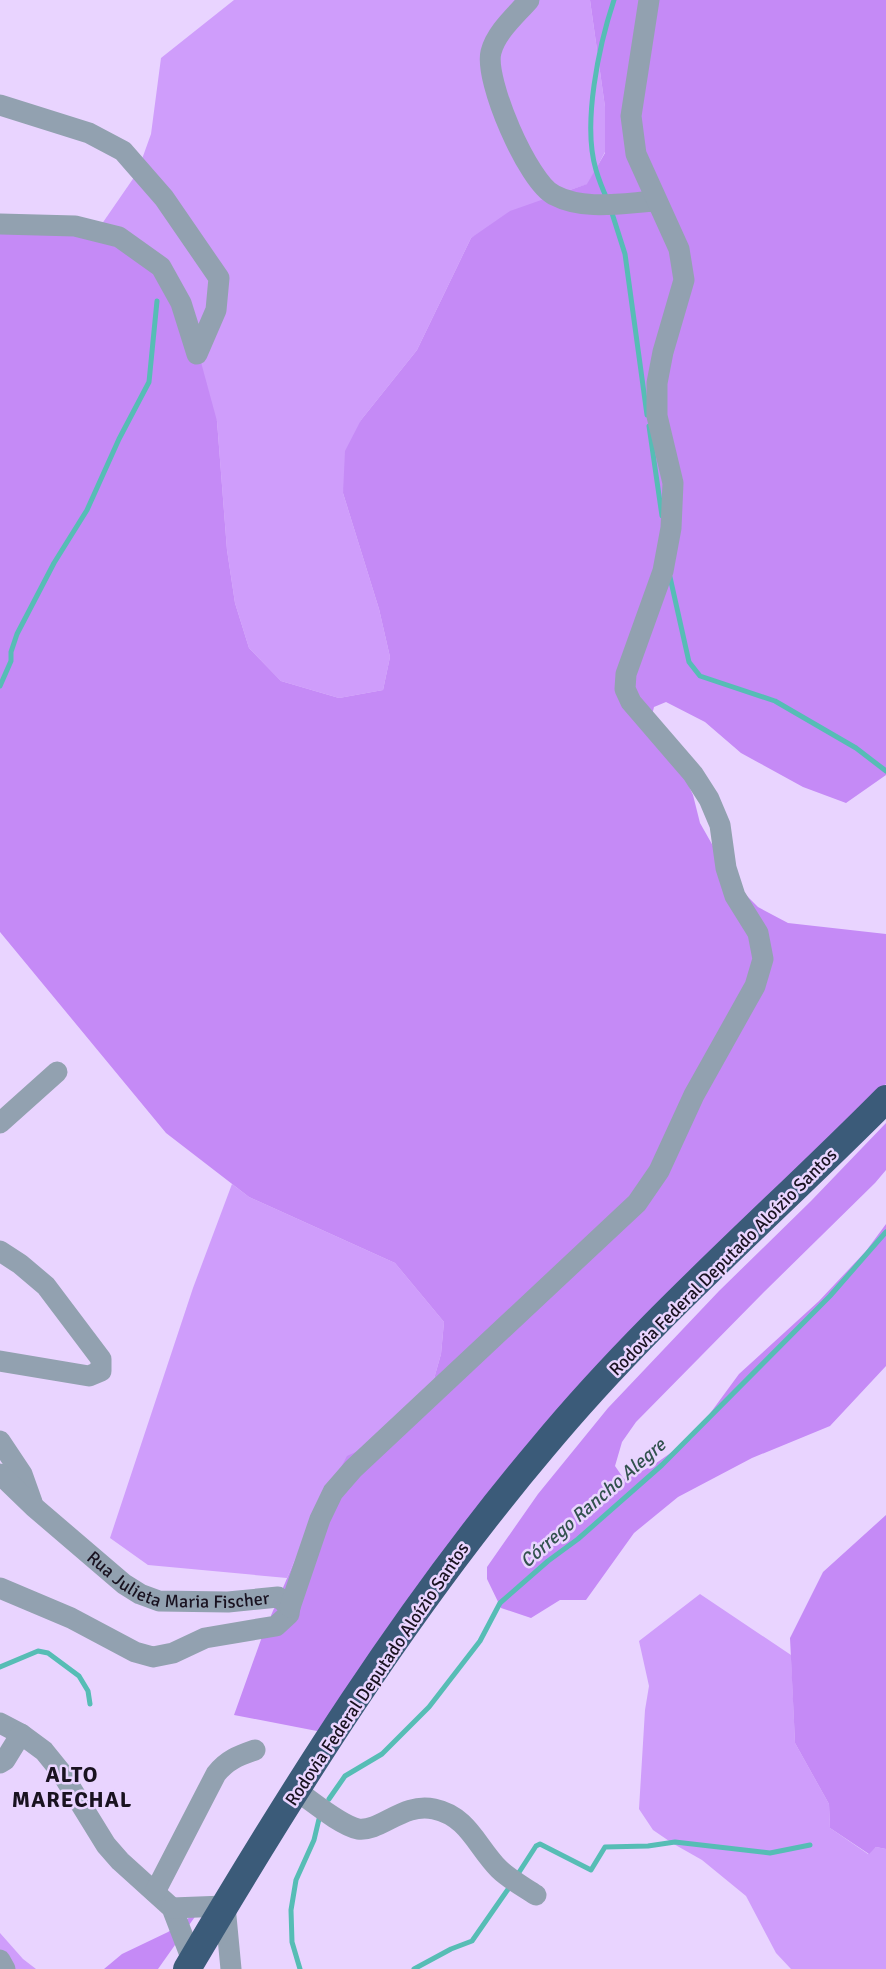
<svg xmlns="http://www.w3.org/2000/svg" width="886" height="1969" viewBox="0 0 886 1969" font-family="Signika,sans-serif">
<rect width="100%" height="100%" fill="#e9d4ff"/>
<!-- green -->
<g fill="#cf9dfb">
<polygon points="234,0 590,0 605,107 605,152 588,184 552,196 471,238 417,350 361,420 343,493 379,609 390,657 383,690 339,698 281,681 249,648 235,603 227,550 217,421 97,231 137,173 151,134 161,58"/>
<polygon points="232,1184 249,1197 395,1263 444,1322 441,1354 424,1414 307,1532 287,1578 148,1565 110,1538 193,1288"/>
<polygon points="700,1594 791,1655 795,1743 829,1804 830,1828 868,1854 876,1847 886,1849 886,1969 791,1969 776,1953 746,1896 702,1860 672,1843 653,1830 639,1809 645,1710 649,1686 639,1641"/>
<polygon points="0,1933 23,1959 36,1969 0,1969"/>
</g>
<!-- forest -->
<g fill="#c58af6">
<polygon points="590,0 886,0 886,775 846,803 803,787 741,753 705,722 666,702 654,707 650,723 680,767 693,795 700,823 734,883 758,907 788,923 886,934 886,1084 788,1185 687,1283 322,1732 234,1715 263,1634 307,1532 347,1456 386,1438 424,1414 441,1354 444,1322 395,1263 249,1197 166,1133 0,932 0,234 97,231 180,285 217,421 227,550 235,603 249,648 281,681 339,698 383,690 390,657 379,609 343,493 345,451 361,420 417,350 471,238 510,211 587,184 605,153 605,107"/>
<polygon points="886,1123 886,1170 875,1183 764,1292 636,1422 622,1442 615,1466 624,1479 652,1466 692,1438 739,1374 819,1301 866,1251 886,1224 886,1366 830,1426 752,1458 678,1497 634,1533 586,1600 560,1600 531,1618 501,1608 487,1579 487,1567 538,1494 608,1408 719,1291 811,1201"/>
<polygon points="886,1515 886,1849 876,1847 869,1854 830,1828 829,1804 795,1743 790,1638 823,1572"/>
<polygon points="199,1911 158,1969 104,1969 122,1954 168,1932"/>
</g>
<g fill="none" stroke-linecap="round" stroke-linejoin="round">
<!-- stream -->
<g stroke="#56bdb5" stroke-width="5">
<path d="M607 199C603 190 599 180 596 170 582 124 599 45 614 0"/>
<polyline points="611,210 625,254 647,415"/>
<polyline points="649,426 662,516"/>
<polyline points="670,577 689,662 700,676 775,701 856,748 886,771"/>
<polyline points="0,686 11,661 11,652 17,634 54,563 87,510 119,439 149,382 157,301"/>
<polyline points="0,1667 38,1651 48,1653 79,1676 88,1691 90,1704"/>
<polyline points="329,1799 345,1776 382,1754 429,1707 480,1641 500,1603 548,1561 578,1539 662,1465 830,1296 886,1232"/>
<polyline points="516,1877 536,1846 540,1844 591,1870 605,1847 648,1846 675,1842 770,1853 810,1845"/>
<polyline points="300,1969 292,1942 291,1910 296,1880 314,1840 319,1819"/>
<polyline points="414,1969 451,1949 472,1941 511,1885"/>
</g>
<!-- minor -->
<g stroke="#92a1b0" stroke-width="21">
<path d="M529 0C516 15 496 32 491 52 484 80 528 182 554 195 584 211 623 203 656 201"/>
<polyline points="0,105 89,133 123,151 164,198 219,278 216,310 197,354 181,303 161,267 119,237 75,226 0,224"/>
<polyline points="0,1123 57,1072"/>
<polyline points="0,1251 20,1264 46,1286 101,1359 101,1371 89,1376 0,1361"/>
<polyline points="0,1441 22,1474 32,1502"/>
<path id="s1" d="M0 1474 34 1507 124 1584 140 1594 159 1601 228 1602 278 1597 290 1607 289 1614 276 1626 205 1638 173 1653 153 1657 135 1652 71 1618 0 1588"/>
<polyline points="290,1607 320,1519 333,1492 353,1469 637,1203 659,1171 694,1095 755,986 763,959 758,933 735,896 726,868 720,825 709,799 693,774 631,702 625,689 626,674 663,571 671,528 673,483 657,416 657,383 663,352 684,280 679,249 636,154 631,116 649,0"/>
<polyline points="0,1723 21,1734 44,1751 61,1772 106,1845 120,1861 172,1908 192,1960"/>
<polyline points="0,1763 5,1760 21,1734"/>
<path d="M297 1791C313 1802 340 1825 358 1829 381 1832 403 1802 434 1809 468 1816 477 1847 499 1869 509 1879 524 1887 536 1895"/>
<path d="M155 1892 216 1774C227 1760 238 1756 255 1750"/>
<polyline points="172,1908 225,1906 231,1969"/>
<polyline points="0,1960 5,1969"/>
</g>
<!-- highway -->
<path stroke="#3b5b79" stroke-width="28" d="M187 1969C294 1788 406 1609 542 1448 646 1322 771 1215 886 1099"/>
</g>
<g text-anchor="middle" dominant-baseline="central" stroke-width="5" stroke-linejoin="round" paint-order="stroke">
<!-- street labels -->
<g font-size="18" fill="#191220" stroke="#e9d4ff">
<text transform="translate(723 1262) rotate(-45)">Rodovia Federal Deputado Aloízio Santos</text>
<text stroke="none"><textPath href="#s1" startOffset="218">Rua Julieta Maria Fischer</textPath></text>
<text transform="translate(377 1674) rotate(-56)">Rodovia Federal Deputado Aloízio Santos</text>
</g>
<!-- water labels -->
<g font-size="19" font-style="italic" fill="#32524e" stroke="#e9d4ff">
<text transform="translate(593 1503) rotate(-41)">Córrego Rancho Alegre</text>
</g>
<!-- district labels -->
<g font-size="22" font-weight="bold" letter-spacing="1" fill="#191220" stroke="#e9d4ff">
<text x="72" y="1774">ALTO<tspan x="72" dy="25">MARECHAL</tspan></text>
</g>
</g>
</svg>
